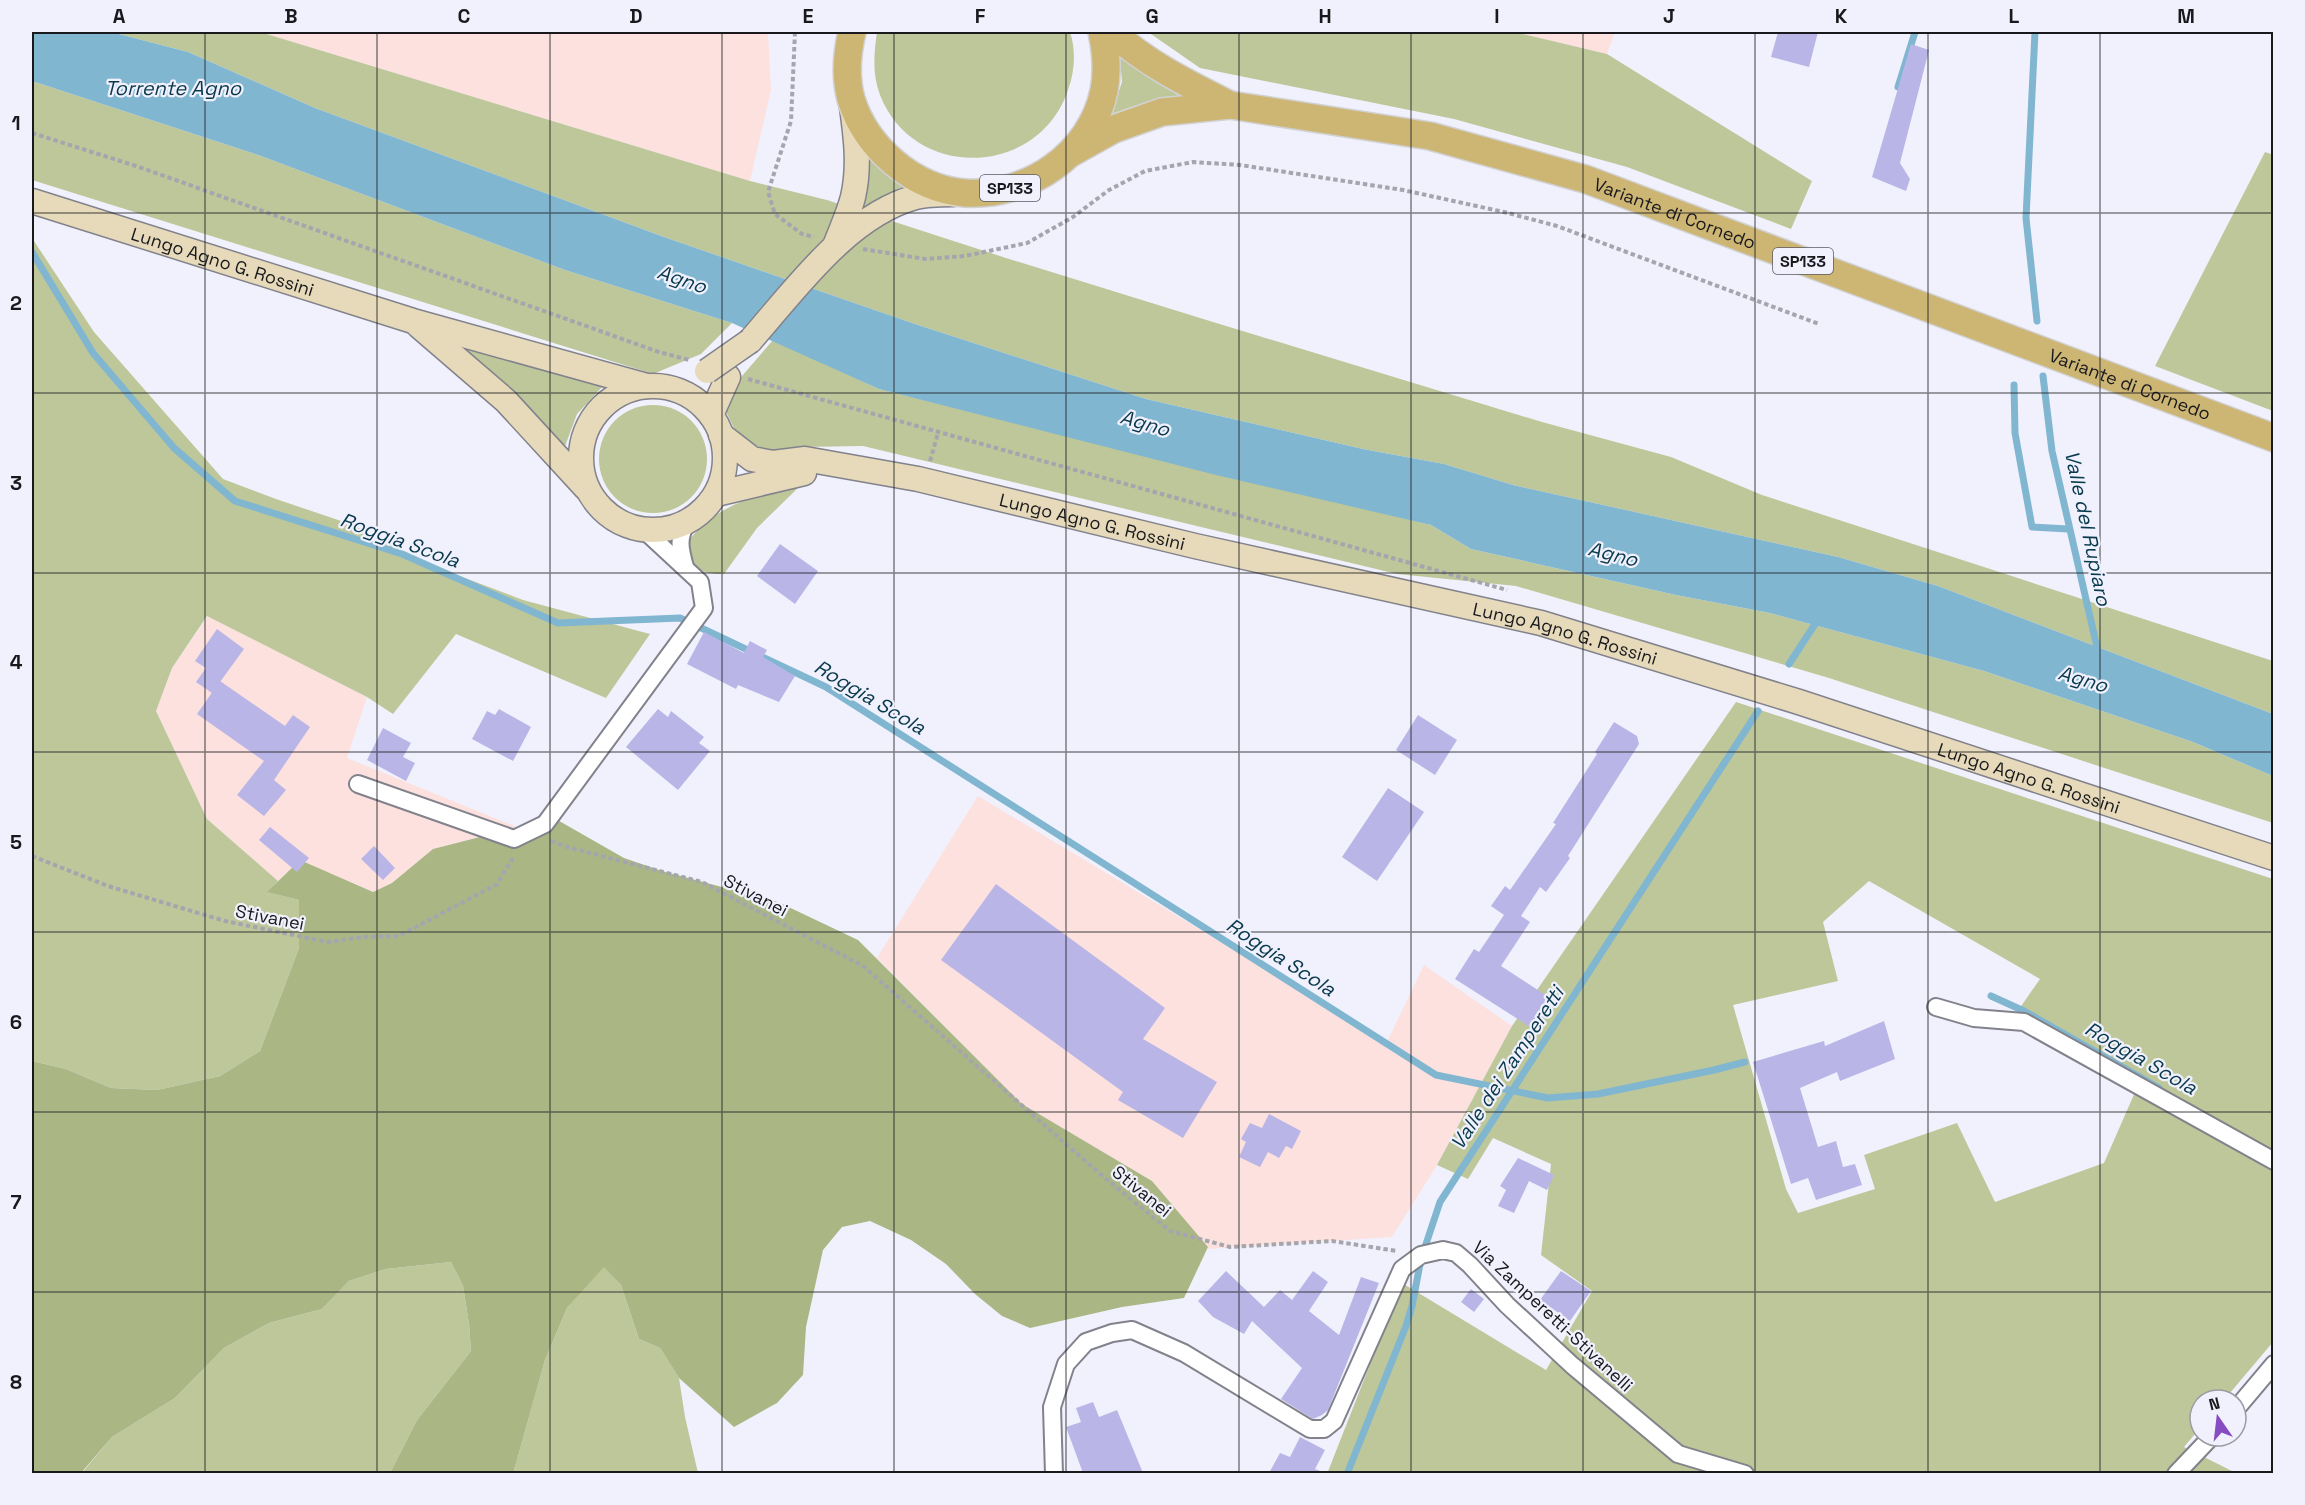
<svg xmlns="http://www.w3.org/2000/svg" width="2305" height="1505" viewBox="0 0 2305 1505" font-family="'Space Grotesk',sans-serif">
<rect width="100%" height="100%" fill="#f1f1fd"/>
<!-- industrial -->
<g fill="#fce1de">
<polygon points="260,32 768,32 771,90 750,181"/>
<polygon points="1514,32 1615,32 1607,54"/>
<polygon points="208,616 367,697 347,758 517,827 433,849 392,883 373,892 300,860 278,881 207,819 156,711 172,668"/>
<polygon points="978,796 1387,1042 1424,965 1512,1026 1437,1165 1392,1237 1209,1249 1152,1181 1022,1104 877,958"/>
</g>
<!-- green -->
<g fill="#bdc79a" fill-rule="evenodd">
<polygon points="111,32 260,32 750,181 827,200 854,209 865,155 884,172 906,185 877,199 864,212 1006,258 1213,322 1542,422 1671,457 1762,495 2273,661 2273,714 1938,586 1838,557 1513,485 1444,464 1363,449 1146,399 915,324 664,237 315,108 188,52"/>
<path d="M877 32H1070C1076 50 1075 71 1068 90 1039 177 914 182 880 95 872 74 874 53 877 32Z"/>
<polygon points="1148,32 1514,32 1607,54 1812,181 1791,229 1627,167 1454,119 1200,68"/>
<polygon points="1119,48 1194,94 1149,101 1111,114 1122,82"/>
<polygon points="32,81 261,156 565,270 732,323 701,354 653,374 32,180"/>
<polygon points="2265,152 2274,155 2273,411 2155,366"/>
<polygon points="32,238 94,332 223,479 276,499 353,525 428,564 523,600 650,634 606,698 456,634 393,714 367,697 207,616 172,668 156,711 207,819 278,881 268,892 299,900 299,948 260,1051 220,1076 157,1090 111,1088 66,1069 32,1061"/>
<polygon points="447,336 605,384 577,414 564,449 529,408"/>
<polygon points="773,340 879,389 1431,525 1471,549 1676,595 1770,613 1984,671 2193,742 2273,776 2273,823 1829,678 1516,586 1397,574 863,446 800,447 769,451 739,438 726,412 736,383"/>
<circle cx="653" cy="459" r="54"/>
<path d="M802 484 757 528 724 574C699 575 690 566 689 540 720 502 757 496 802 484Z"/>
<path d="M1736 702 2273 879 2274 1132 2271 1138 2274 1140 2273 1342 2224 1400H2200V1428L2184 1447 2236 1473 1327 1474 1402 1283 1546 1370 1592 1291 1541 1255 1551 1164 1493 1138 1468 1179 1437 1165 1512 1026ZM1869 881 2040 979 2017 1012 2139 1083 2104 1163 1995 1202 1957 1123 1864 1155 1875 1189 1798 1213 1786 1189 1733 1005 1838 981 1823 922Z"/>
<polygon points="451,1262 463,1286 469,1324 471,1351 417,1420 390,1473 81,1474 112,1437 175,1398 224,1348 269,1323 322,1309 349,1281 386,1269"/>
<polygon points="604,1266 621,1285 639,1339 660,1348 679,1378 685,1417 698,1473 513,1474 545,1360 567,1308"/>
</g>
<!-- forest -->
<polygon fill="#abb685" points="554,818 624,858 662,871 778,902 858,940 1022,1104 1152,1181 1208,1247 1184,1298 1122,1307 1030,1328 1002,1316 975,1294 946,1264 911,1240 870,1221 842,1227 823,1250 806,1327 803,1375 777,1403 734,1427 679,1378 660,1348 639,1339 621,1285 604,1267 567,1308 545,1360 513,1474 390,1473 417,1420 471,1351 469,1324 463,1286 451,1262 386,1269 349,1281 322,1309 269,1323 224,1348 175,1398 112,1437 81,1473 32,1474 32,1061 66,1069 111,1088 157,1090 220,1076 260,1051 299,948 299,900 267,892 300,860 373,892 392,883 433,849"/>
<!-- water -->
<polygon fill="#81b6d1" points="32,32 111,32 188,52 315,108 664,237 915,324 1146,399 1363,449 1444,464 1513,485 1838,557 1938,586 2273,714 2273,776 2193,742 1984,671 1770,613 1676,595 1471,549 1431,525 1216,475 879,389 732,323 565,270 261,156 32,81"/>
<g fill="none" stroke-linecap="round" stroke-linejoin="round">
<!-- stream -->
<g stroke="#81b6d1" stroke-width="7">
<polyline points="2035,32 2026,218 2037,321"/>
<polyline points="1898,87 1915,32"/>
<polyline points="32,252 93,353 174,448 235,501 402,554 558,623 680,618 826,687 1436,1075 1548,1098 1598,1094 1714,1070 1745,1062"/>
<polyline points="2043,376 2052,451 2099,656"/>
<polyline points="2014,385 2015,433 2032,527 2068,529"/>
<polyline points="1789,664 1819,618"/>
<polyline points="1991,996 2024,1011 2159,1088"/>
<polyline points="1347,1474 1406,1326 1412,1306 1421,1259 1440,1202 1758,711"/>
</g>
</g>
<!-- building -->
<g fill="#b9b6e7">
<polygon points="1778,32 1818,32 1809,67 1771,57"/>
<polygon points="1911,44 1929,50 1900,163 1910,179 1906,191 1872,177"/>
<polygon points="780,544 818,571 795,604 757,576"/>
<polygon points="217,629 244,649 212,693 196,682 206,668 195,661"/>
<polygon points="704,632 744,653 750,641 767,650 763,657 795,676 779,702 738,685 736,689 687,664"/>
<polygon points="220,681 285,726 293,715 310,727 274,780 286,790 264,816 237,795 264,761 197,714"/>
<polygon points="499,709 531,727 513,761 472,739 487,711 495,715"/>
<polygon points="658,709 668,717 671,711 704,737 699,743 710,751 678,790 626,747"/>
<polygon points="1418,715 1457,740 1435,775 1396,750"/>
<polygon points="1614,722 1637,736 1639,744 1568,856 1570,858 1546,892 1540,887 1521,916 1530,922 1501,966 1555,1001 1535,1030 1455,979 1474,949 1479,952 1504,915 1491,906 1505,886 1510,890 1556,824 1553,823 1597,754 1595,752"/>
<polygon points="383,728 411,743 403,757 415,763 406,781 367,760"/>
<polygon points="1388,788 1424,812 1377,881 1342,857"/>
<polygon points="270,827 309,858 297,872 259,840"/>
<polygon points="374,846 395,868 383,880 361,859"/>
<polygon points="996,884 1165,1008 1143,1039 1217,1082 1183,1138 1118,1100 1123,1092 941,960"/>
<polygon points="1884,1021 1895,1059 1840,1081 1837,1072 1800,1088 1818,1147 1836,1141 1843,1167 1855,1164 1862,1185 1816,1200 1808,1178 1791,1184 1753,1062 1824,1041 1825,1046"/>
<polygon points="1269,1114 1301,1131 1292,1149 1286,1146 1279,1158 1268,1152 1260,1167 1239,1157 1246,1142 1241,1139 1250,1123 1262,1128"/>
<polygon points="1518,1158 1554,1175 1547,1190 1529,1181 1514,1213 1498,1206 1506,1190 1500,1186"/>
<polygon points="1226,1271 1264,1307 1280,1290 1292,1300 1313,1271 1328,1282 1309,1311 1339,1335 1361,1277 1379,1283 1338,1385 1328,1410 1322,1415 1313,1419 1281,1399 1302,1368 1252,1321 1244,1334 1213,1317 1198,1301"/>
<polygon points="1561,1271 1591,1291 1570,1321 1540,1300"/>
<polygon points="1471,1289 1484,1299 1474,1312 1461,1302"/>
<polygon points="1093,1402 1099,1417 1117,1410 1143,1473 1083,1473 1066,1427 1081,1422 1076,1408"/>
<polygon points="1300,1437 1325,1450 1315,1469 1325,1473 1269,1473 1280,1453 1290,1457"/>
</g>
<g fill="none" stroke-linecap="round" stroke-linejoin="round">
<defs>
<g id="street">
<path d="M685 567C680 549 677 537 688 521"/>
<polyline points="358,784 514,839 545,824 704,608 700,582 645,531"/>
<polyline points="1936,1007 1974,1018 2024,1022 2274,1161"/>
<polyline points="2236,1409 2274,1364"/>
<polyline points="1054,1474 1052,1407 1066,1364 1086,1342 1112,1333 1132,1330 1184,1353 1310,1429 1324,1429 1334,1421 1402,1269 1421,1255 1443,1250 1456,1253 1470,1265 1507,1305 1573,1366 1678,1454 1745,1474"/>
<polyline points="2176,1474 2212,1436"/>
</g>
<g id="secondary">
<path id="s1" d="M32 201 413 321 647 386"/>
<path d="M835 246C841 230 849 213 853 197 860 167 856 137 852 107"/>
<polyline points="419,326 506,401 586,488"/>
<path d="M750 341C795 290 848 215 916 197 927 194 941 194 953 194"/>
<circle cx="653" cy="458" r="72"/>
<polyline points="711,415 728,377"/>
<path id="s2" d="M721 435 752 459 773 463 805 459 918 479 1195 546 1541 623 1799 702 2274 858"/>
<polyline points="716,494 804,473"/>
</g>
<g id="primary">
<path d="M852 32C847 53 845 77 851 99 866 148 914 189 965 193 1028 197 1091 154 1104 91 1108 71 1106 51 1102 32"/>
<path d="M1112 32C1147 64 1188 84 1230 105"/>
<path id="s3" d="M1071 153 1114 129 1162 112 1230 105 1430 136 1585 179 2274 438"/>
</g>
</defs>
<!-- street casing -->
<use href="#street" stroke="#82828c" stroke-width="20"/>
<!-- secondary casing -->
<use href="#secondary" stroke="#82828c" stroke-width="27"/>
<!-- primary casing -->
<use href="#primary" stroke="#d1d1d2" stroke-width="30"/>
<!-- path -->
<g stroke="#a5a5ae" stroke-width="4" stroke-dasharray="4.5 3" stroke-linecap="butt">
<polyline points="795,32 791,121 768,192 775,214 802,234 814,237"/>
<polyline points="32,133 136,166 659,352 689,360"/>
<polyline points="863,249 925,259 965,256 1027,243 1073,217 1109,190 1145,171 1193,162 1240,165 1403,190 1504,212 1557,226 1819,324"/>
<polyline points="748,379 1507,590"/>
<polyline points="930,461 938,433"/>
<polyline points="551,841 567,847 702,882 863,966 1099,1173 1170,1231 1230,1247 1332,1241 1397,1251"/>
<polyline points="32,856 108,886 225,921 328,942 364,937 399,936 497,884 514,856"/>
</g>
<!-- street -->
<use href="#street" stroke="#fff" stroke-width="16"/>
<!-- secondary -->
<use href="#secondary" stroke="#e6daba" stroke-width="24"/>
<!-- primary -->
<use href="#primary" stroke="#cdb574" stroke-width="27"/>
<defs>
<polyline id="secondary-bridge" points="707,371 750,341"/>
</defs>
<!-- secondary-bridge casing -->
<use href="#secondary-bridge" stroke="#82828c" stroke-width="27" stroke-linecap="butt"/>
<!-- secondary-bridge -->
<use href="#secondary-bridge" stroke="#e6daba" stroke-width="24"/>
</g>
<!-- grid -->
<path fill="none" stroke="#19191d" stroke-width="1.5" stroke-opacity="0.55" d="M205 32V1474M377 32V1474M550 32V1474M722 32V1474M894 32V1474M1066 32V1474M1239 32V1474M1411 32V1474M1583 32V1474M1755 32V1474M1928 32V1474M2100 32V1474M32 213H2274M32 393H2274M32 573H2274M32 752H2274M32 932H2274M32 1112H2274M32 1292H2274"/>
<g text-anchor="middle" dominant-baseline="central" stroke-width="4.5" stroke-linejoin="round" paint-order="stroke">
<!-- shield labels -->
<g fill="#f1f1fd" stroke="#5a5a60" stroke-width="1.5">
<rect x="980" y="175" width="60" height="26" rx="4.5"/>
<rect x="1773" y="248" width="60" height="26" rx="4.5"/>
</g>
<g font-size="16" font-weight="bold" fill="#19191d">
<text x="1010" y="188">SP133</text>
<text x="1803" y="261">SP133</text>
</g>
<!-- street labels -->
<g font-size="18" fill="#19191d" stroke="#f1f1fd">
<text stroke="none"><textPath href="#s3" startOffset="628">Variante di Cornedo</textPath></text>
<text stroke="none"><textPath href="#s1" startOffset="200">Lungo Agno G. Rossini</textPath></text>
<text stroke="none"><textPath href="#s3" startOffset="1114">Variante di Cornedo</textPath></text>
<text stroke="none"><textPath href="#s2" startOffset="387">Lungo Agno G. Rossini</textPath></text>
<text stroke="none"><textPath href="#s2" startOffset="873">Lungo Agno G. Rossini</textPath></text>
<text stroke="none"><textPath href="#s2" startOffset="1359">Lungo Agno G. Rossini</textPath></text>
<text transform="translate(756 895) rotate(28)">Stivanei</text>
<text transform="translate(270 917) rotate(11)">Stivanei</text>
<text transform="translate(1142 1191) rotate(39)">Stivanei</text>
<text transform="translate(1553 1316) rotate(43)">Via Zamperetti-Stivanelli</text>
</g>
<!-- water labels -->
<g font-size="20" font-style="italic" fill="#09394c" stroke="#f1f1fd">
<text x="173" y="88">Torrente Agno</text>
<text transform="translate(682 279) rotate(19)">Agno</text>
<text transform="translate(1145 423) rotate(16)">Agno</text>
<text transform="translate(2088 528) rotate(78)">Valle del Rupiaro</text>
<text transform="translate(400 540) rotate(20)">Roggia Scola</text>
<text transform="translate(1613 554) rotate(14)">Agno</text>
<text transform="translate(2083 679) rotate(16)">Agno</text>
<text transform="translate(870 697) rotate(31)">Roggia Scola</text>
<text transform="translate(1281 957) rotate(33)">Roggia Scola</text>
<text transform="translate(2141 1058) rotate(30)">Roggia Scola</text>
<text transform="translate(1507 1068) rotate(-57)">Valle dei Zamperetti</text>
</g>
</g>
<!-- border -->
<rect width="2305" height="1505" fill="none" stroke="#f1f1fd" stroke-width="66"/>
<!-- north arrow -->
<g transform="translate(2218 1418) rotate(346)"><circle r="28" fill="#f1f1fd" stroke="#9b9ba3" stroke-width="1.5"/>
<path d="M0-4.5L10 22L0 15L-10 22Z" fill="#874cc2"/>
<text y="-9" font-size="16" font-weight="bold" text-anchor="middle" fill="#19191d">N</text>
</g>
<rect x="33" y="33" width="2239" height="1439" fill="none" stroke="#19191d" stroke-width="2"/>
<g font-size="20" text-anchor="middle" font-weight="bold" fill="#19191d">
<text x="119" y="23">A</text>
<text x="291" y="23">B</text>
<text x="464" y="23">C</text>
<text x="636" y="23">D</text>
<text x="808" y="23">E</text>
<text x="980" y="23">F</text>
<text x="1152" y="23">G</text>
<text x="1325" y="23">H</text>
<text x="1497" y="23">I</text>
<text x="1669" y="23">J</text>
<text x="1841" y="23">K</text>
<text x="2014" y="23">L</text>
<text x="2186" y="23">M</text>
<text x="16" y="130">1</text>
<text x="16" y="310">2</text>
<text x="16" y="490">3</text>
<text x="16" y="669">4</text>
<text x="16" y="849">5</text>
<text x="16" y="1029">6</text>
<text x="16" y="1209">7</text>
<text x="16" y="1389">8</text>
</g>
</svg>
